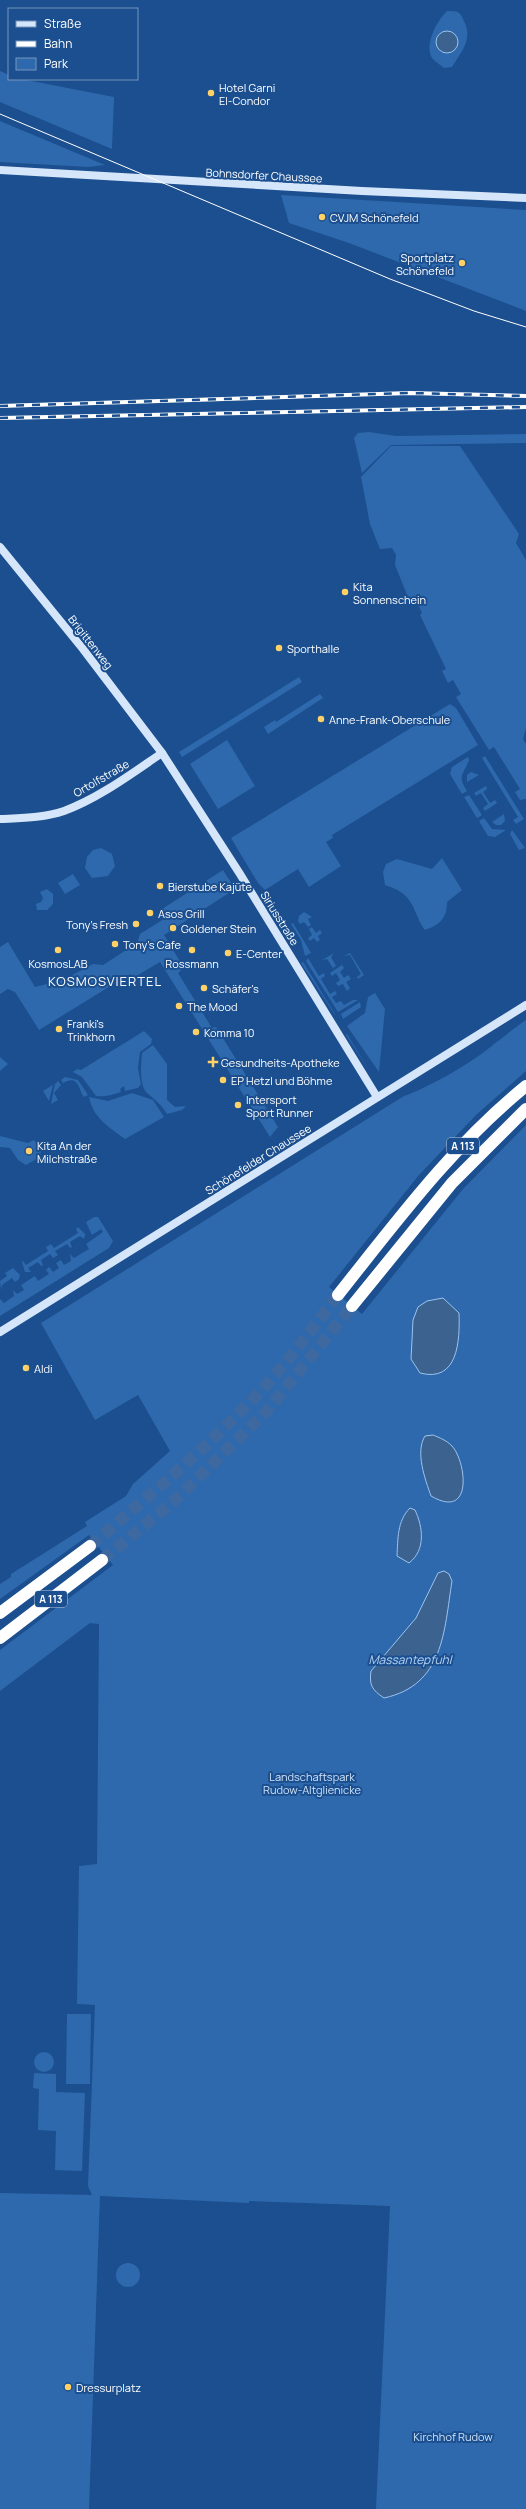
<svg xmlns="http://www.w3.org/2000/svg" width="526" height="2509" viewBox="0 0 526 2509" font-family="Manrope,sans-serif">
<rect width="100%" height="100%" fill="#1b4f8f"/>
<!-- green -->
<g fill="#2e69ad">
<path d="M447 11C457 11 460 11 464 21 473 39 462 51 452 67L444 68C441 65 435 62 432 58 424 44 437 21 447 11Z"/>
<polygon points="0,71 9,75 9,79 21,79 114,97 112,149 0,102"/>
<polygon points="0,121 105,165 88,167 0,162"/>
<polygon points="281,195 526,210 526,311 349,243 289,223"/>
<polygon points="369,432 396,436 526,434 526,443 391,445 362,473 354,438 358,433"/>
<polygon points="391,446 460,446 519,534 516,543 526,560 526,728 523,739 526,744 526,799 520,800 515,792 520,789 494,747 489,750 456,697 461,694 453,680 448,683 442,671 446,669 420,615 422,613 416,600 410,602 395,565 396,555 392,548 380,549 370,524 361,477"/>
<polygon points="299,677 302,682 182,757 179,752"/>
<polygon points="320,694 323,698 268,734 264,727 275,720 276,722"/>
<polygon points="450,704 456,708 478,745 332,835 333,838 326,842 341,866 309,887 298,869 265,890 258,883 231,838"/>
<polygon points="227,740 255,786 218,809 190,764"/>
<polygon points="485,756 524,819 516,824 513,820 518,817 482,758"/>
<path d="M468 757 469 760C463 776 457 775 467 791L462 794 450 774 452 767Z"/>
<polygon points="471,772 479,775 467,782 467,775"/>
<polygon points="486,786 487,789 483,792 490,803 495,800 497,803 485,811 483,808 488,804 481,793 476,796 474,793"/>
<polygon points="469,795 482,815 477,818 464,797"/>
<polygon points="504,814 505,821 501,825 496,825 492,822"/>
<polygon points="484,818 492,829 506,830 495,837 488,836 479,821"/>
<polygon points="512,830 525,848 519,850 510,834"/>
<polygon points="101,848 112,854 115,866 108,876 92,878 85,868 87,857 93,850"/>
<path d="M442 858 462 890 447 902C447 918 440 925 425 930 416 919 415 902 402 893 397 889 390 887 385 885L383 872 386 864 397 859 432 869Z"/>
<polygon points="223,870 235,889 164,935 184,968 178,973 212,1028 216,1027 278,1127 270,1137 160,962 133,978 130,974 39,1030 15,992 8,989 0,994 0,947 8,942 35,987 63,980 93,964 103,965 137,943 140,934 167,917 162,909"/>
<polygon points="73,874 80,885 65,894 58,883"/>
<polygon points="47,889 53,894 53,904 47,910 37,910 36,904 41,902 43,898 40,892"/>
<polygon points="304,912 312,917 308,919 311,925 308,927 304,922 300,924 298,921 299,916"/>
<polygon points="293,923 311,953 305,956 301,940 291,924"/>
<polygon points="312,927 316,933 320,930 322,933 318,936 320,940 317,942 314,938 310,941 308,938 312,935 309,929"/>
<polygon points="334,953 331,957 336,966 333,968 327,959 322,960"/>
<polygon points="350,953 364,975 358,979 357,977 361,974 350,955 344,956"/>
<polygon points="308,958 319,976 324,973 325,976 321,979 330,994 335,991 337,994 332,997 336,1003 341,1001 344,1005 353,1000 358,1000 338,1012 306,961"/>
<polygon points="303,962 335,1014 335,1015 301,963"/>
<polygon points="342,965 344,968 340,972 344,978 348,975 351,979 346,982 350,988 347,991 343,984 338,986 336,983 340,980 336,973 332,976 330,973"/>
<polygon points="375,993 385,1009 379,1072 347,1026 365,1013 368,997"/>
<polygon points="360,1002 361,1007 343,1019 341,1014"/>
<path d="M526 1020V1071L476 1115 419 1175 329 1287 362 1314 463 1189 526 1125V2509H376L390 2206 249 2201V2203L100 2196 89 2509H0V2193L92 2195 88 2186 95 2005 77 2004 79 1866 97 1864 99 1624 90 1623 0 1691V1650L113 1565 89 1535 0 1599V1584L11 1577V1574L87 1526 85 1522 126 1496 133 1484 170 1451 138 1395 95 1420 41 1323 404 1096C430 1087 473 1062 494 1044 505 1036 514 1028 526 1020Z"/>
<path d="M144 1031 152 1039 151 1044 140 1052 138 1068 141 1084 138 1088 125 1091 124 1086 120 1089 121 1092C112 1095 106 1097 96 1096L82 1077 73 1072 77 1069 81 1070Z"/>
<polygon points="347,1034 369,1070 346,1035"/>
<path d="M153 1045 167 1064V1100L175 1107 186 1106 182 1110 167 1114C161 1104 155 1100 147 1093 139 1085 141 1064 142 1053Z"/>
<polygon points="0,1057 8,1064 0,1071"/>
<path d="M65 1077 78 1080 88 1095 84 1097C78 1089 79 1074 63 1083L61 1080Z"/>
<polygon points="58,1081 61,1085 54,1093 58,1100 51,1104 55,1084"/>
<polygon points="53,1085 49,1101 43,1091"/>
<path d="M132 1093 153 1100 164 1117 125 1139C109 1127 93 1118 89 1097L108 1101Z"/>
<polygon points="0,1136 28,1143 34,1140 41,1150 40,1157 26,1165 18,1160 10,1148 0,1147"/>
<polygon points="94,1217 98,1217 113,1241 109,1248 0,1316 0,1299 4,1303 14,1296 13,1290 17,1294 24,1290 21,1285 35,1276 38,1281 49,1274 46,1270 49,1267 53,1272 59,1268 56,1263 61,1260 64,1265 71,1261 70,1254 74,1258 89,1249 86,1244 103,1232 101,1229 92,1235 86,1222"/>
<polygon points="78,1227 85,1234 84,1239 80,1236 70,1242 72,1247 70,1248 67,1244 55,1251 58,1255 53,1258 50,1254 41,1260 43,1265 41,1266 38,1262 28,1268 31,1272 25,1272 22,1262 23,1261 26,1265 48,1251 46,1247 51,1244 54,1248 78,1233 76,1229"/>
<polygon points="13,1268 20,1275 19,1279 15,1282 12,1278 2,1285 1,1290 0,1281 7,1276 5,1273"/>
<polygon points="67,2014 91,2014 90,2084 66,2084"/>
<circle cx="44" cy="2062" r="10"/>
<polygon points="34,2073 56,2074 56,2092 85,2093 82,2171 55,2170 56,2131 38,2130 39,2089 33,2088"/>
<circle cx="128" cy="2275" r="12"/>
</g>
<!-- water -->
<g fill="#3c6290" stroke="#9cc4f0">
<circle cx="447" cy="42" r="11"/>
<path d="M443 1298 459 1313C460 1341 458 1383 420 1373L411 1359 413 1320 418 1307 427 1301Z"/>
<path d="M433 1435C440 1438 446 1440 452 1446 466 1461 474 1521 431 1496 425 1479 415 1452 425 1436Z"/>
<path d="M410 1508 415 1510C423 1527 426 1550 409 1563L397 1556C398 1539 397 1521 410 1508Z"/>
<path d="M444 1571 449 1574 452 1581C444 1631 444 1685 384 1698 372 1690 369 1685 371 1671L416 1618 438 1573Z"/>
</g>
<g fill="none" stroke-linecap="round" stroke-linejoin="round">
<!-- highway-tunnel -->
<g stroke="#3d69a0" stroke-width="12" stroke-dasharray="12 6" stroke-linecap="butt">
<path d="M90 1546C145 1499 201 1453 251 1401 283 1368 310 1332 338 1295"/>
<polyline points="102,1560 174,1501 266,1412 352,1306"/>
</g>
<!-- secondary -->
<g stroke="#d6e6fa" stroke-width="8">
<polyline points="0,170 362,191 526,198"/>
<polyline points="0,547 83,649 162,753 240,874 377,1097"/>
<path d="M0 819C21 818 44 818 64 811 99 798 131 774 162 753"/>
<polyline points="0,1332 526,1005"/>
</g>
<!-- highway -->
<g stroke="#fff" stroke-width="12">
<path d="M338 1295C396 1222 453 1145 526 1086"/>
<polyline points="352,1306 452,1183 526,1109"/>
<polyline points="0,1613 90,1546"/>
<polyline points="0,1638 102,1560"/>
</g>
<!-- tram -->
<polyline stroke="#fff" stroke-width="1" points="0,114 390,279 474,311 526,327"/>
<defs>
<g id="rail">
<polyline points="0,406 410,393 526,396"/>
<polyline points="0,418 526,407"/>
</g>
</defs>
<!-- rail casing -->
<use href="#rail" stroke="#fff" stroke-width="4"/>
<!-- rail -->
<use href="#rail" stroke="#1b4f8f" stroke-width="2.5" stroke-dasharray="8" stroke-linecap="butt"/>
</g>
<!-- markers -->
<g fill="#ffd166" stroke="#1b4f8f" stroke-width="1.5">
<circle cx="211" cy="93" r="4"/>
<circle cx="322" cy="217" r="4"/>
<circle cx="462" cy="263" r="4"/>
<circle cx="345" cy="592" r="4"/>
<circle cx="279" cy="648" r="4"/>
<circle cx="321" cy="719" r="4"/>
<circle cx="160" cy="886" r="4"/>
<circle cx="150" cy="913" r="4"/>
<circle cx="136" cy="924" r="4"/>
<circle cx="173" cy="928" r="4"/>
<circle cx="115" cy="944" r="4"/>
<circle cx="58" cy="950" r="4"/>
<circle cx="192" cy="950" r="4"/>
<circle cx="228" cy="953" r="4"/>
<circle cx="204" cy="988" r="4"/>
<circle cx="179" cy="1006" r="4"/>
<circle cx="59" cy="1029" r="4"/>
<circle cx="196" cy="1032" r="4"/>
<path d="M211 1056h4v4h4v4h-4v4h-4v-4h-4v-4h4z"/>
<circle cx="223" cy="1080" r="4"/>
<circle cx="238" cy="1105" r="4"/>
<circle cx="29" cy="1151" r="4"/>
<circle cx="26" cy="1368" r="4"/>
<circle cx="68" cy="2387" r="4"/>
</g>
<g text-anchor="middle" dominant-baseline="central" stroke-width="4" stroke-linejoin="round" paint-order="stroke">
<!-- shield labels -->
<g fill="#1b4f8f" stroke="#bbcadd" stroke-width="1">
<rect x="447" y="1138" width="32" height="16" rx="3"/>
<rect x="35" y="1591" width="32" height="16" rx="3"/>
</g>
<g font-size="10" font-weight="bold" fill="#fff">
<text x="463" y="1146">A 113</text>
<text x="51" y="1599">A 113</text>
</g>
<!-- poi labels -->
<g font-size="11" fill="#fff" stroke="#1b4f8f" text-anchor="start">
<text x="219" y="87">Hotel Garni<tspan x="219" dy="13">El-Condor</tspan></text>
<text x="330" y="217">CVJM Schönefeld</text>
<text x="454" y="257" text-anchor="end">Sportplatz<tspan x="454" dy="13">Schönefeld</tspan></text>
<text x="353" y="586">Kita<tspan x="353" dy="13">Sonnenschein</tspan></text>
<text x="287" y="648">Sporthalle</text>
<text x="329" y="719">Anne-Frank-Oberschule</text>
<text x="168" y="886">Bierstube Kajüte</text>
<text x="158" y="913">Asos Grill</text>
<text x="128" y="924" text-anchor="end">Tony's Fresh</text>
<text x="181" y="928">Goldener Stein</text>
<text x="123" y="944">Tony's Cafe</text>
<text x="236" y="953">E-Center</text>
<text x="58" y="963" text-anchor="middle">KosmosLAB</text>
<text x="192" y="963" text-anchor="middle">Rossmann</text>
<text x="212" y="988">Schäfer's</text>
<text x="187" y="1006">The Mood</text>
<text x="67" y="1023">Franki's<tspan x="67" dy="13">Trinkhorn</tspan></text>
<text x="204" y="1032">Komma 10</text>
<text x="221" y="1062">Gesundheits-Apotheke</text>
<text x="231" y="1080">EP Hetzl und Böhme</text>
<text x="246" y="1099">Intersport<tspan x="246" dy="13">Sport Runner</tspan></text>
<text x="37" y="1145">Kita An der<tspan x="37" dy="13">Milchstraße</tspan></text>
<text x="34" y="1368">Aldi</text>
<text x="76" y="2387">Dressurplatz</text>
</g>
<!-- street labels -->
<g font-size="11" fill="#fff" stroke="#1b4f8f">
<text transform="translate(264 175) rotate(3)">Bohnsdorfer Chaussee</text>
<text transform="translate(91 642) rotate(52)">Brigittenweg</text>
<text transform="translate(101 778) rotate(-30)">Ortolfstraße</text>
<text transform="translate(280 918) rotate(58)">Siriusstraße</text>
<text transform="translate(258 1159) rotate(-32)">Schönefelder Chaussee</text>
</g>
<!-- park labels -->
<g font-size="11" fill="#cfe3fa" stroke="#1b4f8f">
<text x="312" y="1776">Landschaftspark<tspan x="312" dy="13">Rudow-Altglienicke</tspan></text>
<text x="453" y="2436">Kirchhof Rudow</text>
</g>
<!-- water labels -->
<g font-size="12" font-style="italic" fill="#b5d3f5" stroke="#1b4f8f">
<text x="410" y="1659">Massantepfuhl</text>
</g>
<!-- quarter labels -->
<g font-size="13" letter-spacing="1" fill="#fff" stroke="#1b4f8f">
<text x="105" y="981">KOSMOSVIERTEL</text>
</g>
</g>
<!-- legend -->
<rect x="8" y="8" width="130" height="72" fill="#1b4f8f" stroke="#7695bc"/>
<rect x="16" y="21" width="20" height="6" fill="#d6e6fa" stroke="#7695bc"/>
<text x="44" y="28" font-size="12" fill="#ffffff">Straße</text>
<rect x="16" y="41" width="20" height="6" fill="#ffffff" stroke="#7695bc"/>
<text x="44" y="48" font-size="12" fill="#ffffff">Bahn</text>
<rect x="16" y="58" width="20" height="12" fill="#2e69ad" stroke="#7695bc"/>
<text x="44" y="68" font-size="12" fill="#ffffff">Park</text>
</svg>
